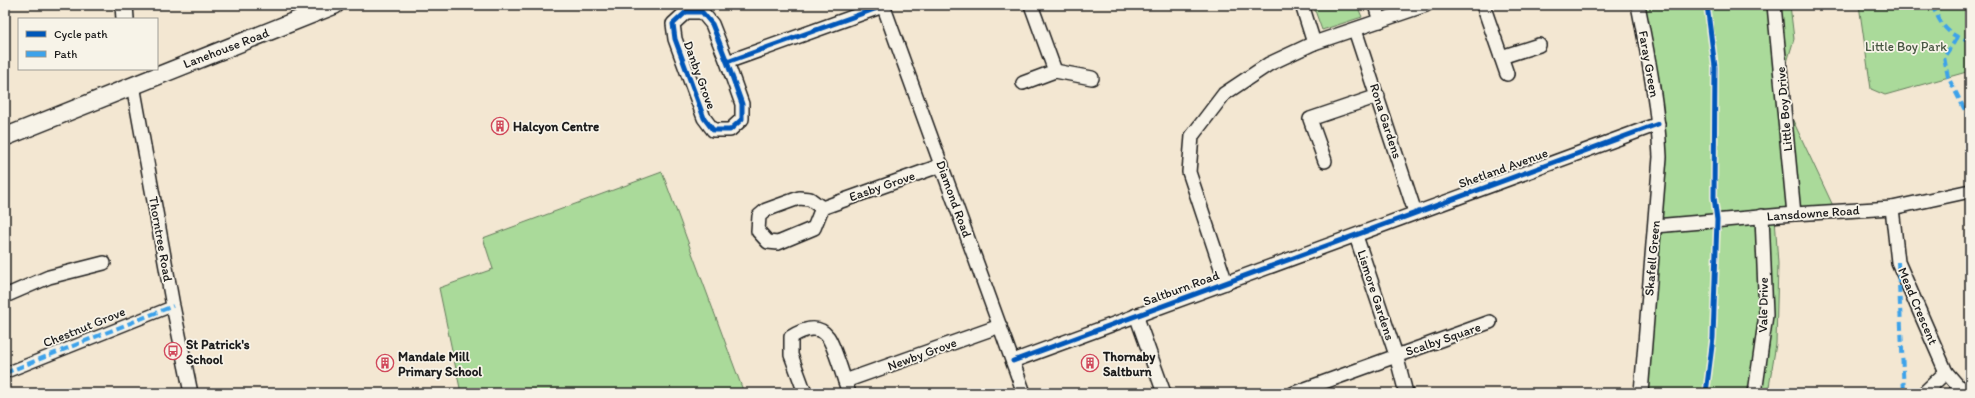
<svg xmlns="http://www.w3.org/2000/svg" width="1975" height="398" viewBox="0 0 1975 398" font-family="Itim,sans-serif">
<rect width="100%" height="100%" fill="#f3e7d2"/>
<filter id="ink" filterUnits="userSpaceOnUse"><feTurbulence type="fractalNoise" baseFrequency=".025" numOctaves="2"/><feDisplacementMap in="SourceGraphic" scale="8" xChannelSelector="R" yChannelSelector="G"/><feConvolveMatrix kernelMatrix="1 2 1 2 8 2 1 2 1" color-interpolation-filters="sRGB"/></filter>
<g filter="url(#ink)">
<!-- green -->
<g fill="#aada9a" stroke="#637b5b">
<polygon points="1313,5 1357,5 1362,17 1322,30"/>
<polygon points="1638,5 1790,5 1794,39 1785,69 1789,112 1835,210 1775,217 1778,264 1776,344 1768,393 1642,393 1658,124"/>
<polygon points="1859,5 1970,5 1970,71 1885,95 1871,89"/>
<polygon points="662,172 744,393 461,393 439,288 493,269 483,238"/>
</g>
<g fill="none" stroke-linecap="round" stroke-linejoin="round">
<defs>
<polyline id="pedestrian" points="5,373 173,306"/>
<g id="minor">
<polyline points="883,5 1024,393"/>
<polyline points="1031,5 1055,71"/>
<polyline points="1302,5 1314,43"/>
<polyline points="1375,5 1380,21"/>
<polyline points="1483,5 1507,74"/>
<path d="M1638 5C1648 56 1658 106 1660 157L1641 393"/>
<polyline points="1774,5 1794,214"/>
<polyline points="1355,30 1415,212"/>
<polyline points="1501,57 1539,45"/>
<polyline points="727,62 742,104 742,119 730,130 713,130 704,118 675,39 673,24 686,12 702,12 712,24 727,62 883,6"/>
<polyline points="1023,83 1055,71 1092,78"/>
<polyline points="133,85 173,306 191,393"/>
<polyline points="1325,161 1310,119 1378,96"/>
<polygon points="799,198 810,199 822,208 814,228 778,243 768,242 758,231 759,216 766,210"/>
<polyline points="822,208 942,165"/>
<polyline points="1892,208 1898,262 1946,372 1958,386 1970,391"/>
<polyline points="1655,226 1794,214 1892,208 1970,191"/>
<polyline points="1356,236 1396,355 1406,393"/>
<polyline points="1226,283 1189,172 1192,136 1224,94 1269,64 1314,43 1426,5"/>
<polyline points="5,296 49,277 104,263"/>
<polyline points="1136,315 1164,393"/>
<polyline points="1013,361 1658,124"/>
<polyline points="845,381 1000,326"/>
<path d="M805 393 791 355V337C802 330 818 323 828 337 835 347 844 380 849 393"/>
<polyline points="1294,393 1490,322"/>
<polyline points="1755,393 1766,315 1762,216"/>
<polyline points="1924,393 1946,372"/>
</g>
<g id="tertiary">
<polyline points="124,5 125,19"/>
<polyline points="5,137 335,5"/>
</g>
</defs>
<!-- pedestrian casing -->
<use href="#pedestrian" stroke="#1c1c1c" stroke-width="13"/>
<!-- minor casing -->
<use href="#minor" stroke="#1c1c1c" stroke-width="16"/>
<!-- tertiary casing -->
<use href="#tertiary" stroke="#1c1c1c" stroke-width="20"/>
<!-- pedestrian -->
<use href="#pedestrian" stroke="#f7f3e8" stroke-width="10"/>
<!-- minor -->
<use href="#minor" stroke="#f7f3e8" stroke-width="13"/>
<!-- tertiary -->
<use href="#tertiary" stroke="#f7f3e8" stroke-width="17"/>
<!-- quiet -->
<g stroke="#3da2ea" stroke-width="4" stroke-dasharray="8 4" stroke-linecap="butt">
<path d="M1932 5C1941 25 1948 36 1970 41"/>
<polyline points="1957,38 1944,57 1948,77 1970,120"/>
<polyline points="1898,262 1904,393"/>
<polyline points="5,373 173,306"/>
</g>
<defs>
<g id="cycleway">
<polyline points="727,62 742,104 742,119 730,130 713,130 704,118 675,39 673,24 686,12 702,12 712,24 727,62 883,6"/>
<polyline points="1013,361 1658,124"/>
<polyline points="1706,393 1713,338 1717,220 1714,197 1715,67 1707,5"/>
</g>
</defs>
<!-- cycleway casing -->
<use href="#cycleway" stroke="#f7f3e8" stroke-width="8"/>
<!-- cycleway -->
<use href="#cycleway" stroke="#0057b8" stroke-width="5"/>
</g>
</g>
<!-- icons -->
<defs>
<symbol id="building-ring" viewBox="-11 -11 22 22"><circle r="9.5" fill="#f7f3e8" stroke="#d1495b" stroke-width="1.5"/><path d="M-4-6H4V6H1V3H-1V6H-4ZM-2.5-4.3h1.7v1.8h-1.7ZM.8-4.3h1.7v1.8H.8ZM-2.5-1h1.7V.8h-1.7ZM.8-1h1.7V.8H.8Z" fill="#d1495b"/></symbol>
<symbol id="bus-ring" viewBox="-11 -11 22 22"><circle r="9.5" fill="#f7f3e8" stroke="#d1495b" stroke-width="1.5"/><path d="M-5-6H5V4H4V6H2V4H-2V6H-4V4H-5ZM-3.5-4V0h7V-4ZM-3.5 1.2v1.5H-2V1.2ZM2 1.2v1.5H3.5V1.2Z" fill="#d1495b"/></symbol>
</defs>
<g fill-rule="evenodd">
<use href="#building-ring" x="490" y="116" width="20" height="20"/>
<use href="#bus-ring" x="163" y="341" width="20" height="20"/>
<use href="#building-ring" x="375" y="353" width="20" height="20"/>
<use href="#building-ring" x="1080" y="353" width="20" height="20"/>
</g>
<g text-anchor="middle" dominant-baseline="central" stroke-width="3.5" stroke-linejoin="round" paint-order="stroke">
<!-- park labels -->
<g font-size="13" fill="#475542" stroke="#f7f3e8">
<text x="1906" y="46">Little Boy Park</text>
</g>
<!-- street labels -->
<g font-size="13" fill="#1c1c1c" stroke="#f7f3e8">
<text transform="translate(226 48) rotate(-21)">Lanehouse Road</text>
<text transform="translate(1649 64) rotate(80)">Faray Green</text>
<text transform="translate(700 75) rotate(70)">Danby Grove</text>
<text transform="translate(1784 109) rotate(-95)">Little Boy Drive</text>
<text transform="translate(1386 121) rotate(72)">Rona Gardens</text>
<text transform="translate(1503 168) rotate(-20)">Shetland Avenue</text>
<text transform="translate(882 186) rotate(-19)">Easby Grove</text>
<text transform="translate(954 199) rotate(70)">Diamond Road</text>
<text transform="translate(1813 213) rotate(-4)">Lansdowne Road</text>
<text transform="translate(161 239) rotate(80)">Thorntree Road</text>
<text transform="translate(1652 258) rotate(-85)">Skafell Green</text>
<text transform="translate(1181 288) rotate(-20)">Saltburn Road</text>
<text transform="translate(1376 295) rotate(72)">Lismore Gardens</text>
<text transform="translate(1763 305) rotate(-89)">Vale Drive</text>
<text transform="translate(1918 306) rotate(67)">Mead Crescent</text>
<text transform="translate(84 327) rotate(-22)">Chestnut Grove</text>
<text transform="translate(1443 339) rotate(-19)">Scalby Square</text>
<text transform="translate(922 354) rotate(-20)">Newby Grove</text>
</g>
<!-- poi labels -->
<g font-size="13" font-weight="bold" fill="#1c1c1c" stroke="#f7f3e8" text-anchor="start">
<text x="513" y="126">Halcyon Centre</text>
<text x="186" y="344">St Patrick's<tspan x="186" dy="15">School</tspan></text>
<text x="398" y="356">Mandale Mill<tspan x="398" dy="15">Primary School</tspan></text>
<text x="1103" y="356">Thornaby<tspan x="1103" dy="15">Saltburn</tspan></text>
</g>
</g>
<!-- margin -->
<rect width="1975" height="398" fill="none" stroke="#f7f3e8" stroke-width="20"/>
<rect x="10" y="10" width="1955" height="378" fill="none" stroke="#1c1c1c" stroke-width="1.5" filter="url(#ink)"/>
<!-- legend -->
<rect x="18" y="18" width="140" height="52" fill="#f7f3e8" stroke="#9f9d96"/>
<rect x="26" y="31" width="20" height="6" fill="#0057b8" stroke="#9f9d96"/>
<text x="54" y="38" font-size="12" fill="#1c1c1c">Cycle path</text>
<rect x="26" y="51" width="20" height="6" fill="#3da2ea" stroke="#9f9d96"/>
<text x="54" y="58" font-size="12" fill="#1c1c1c">Path</text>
</svg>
